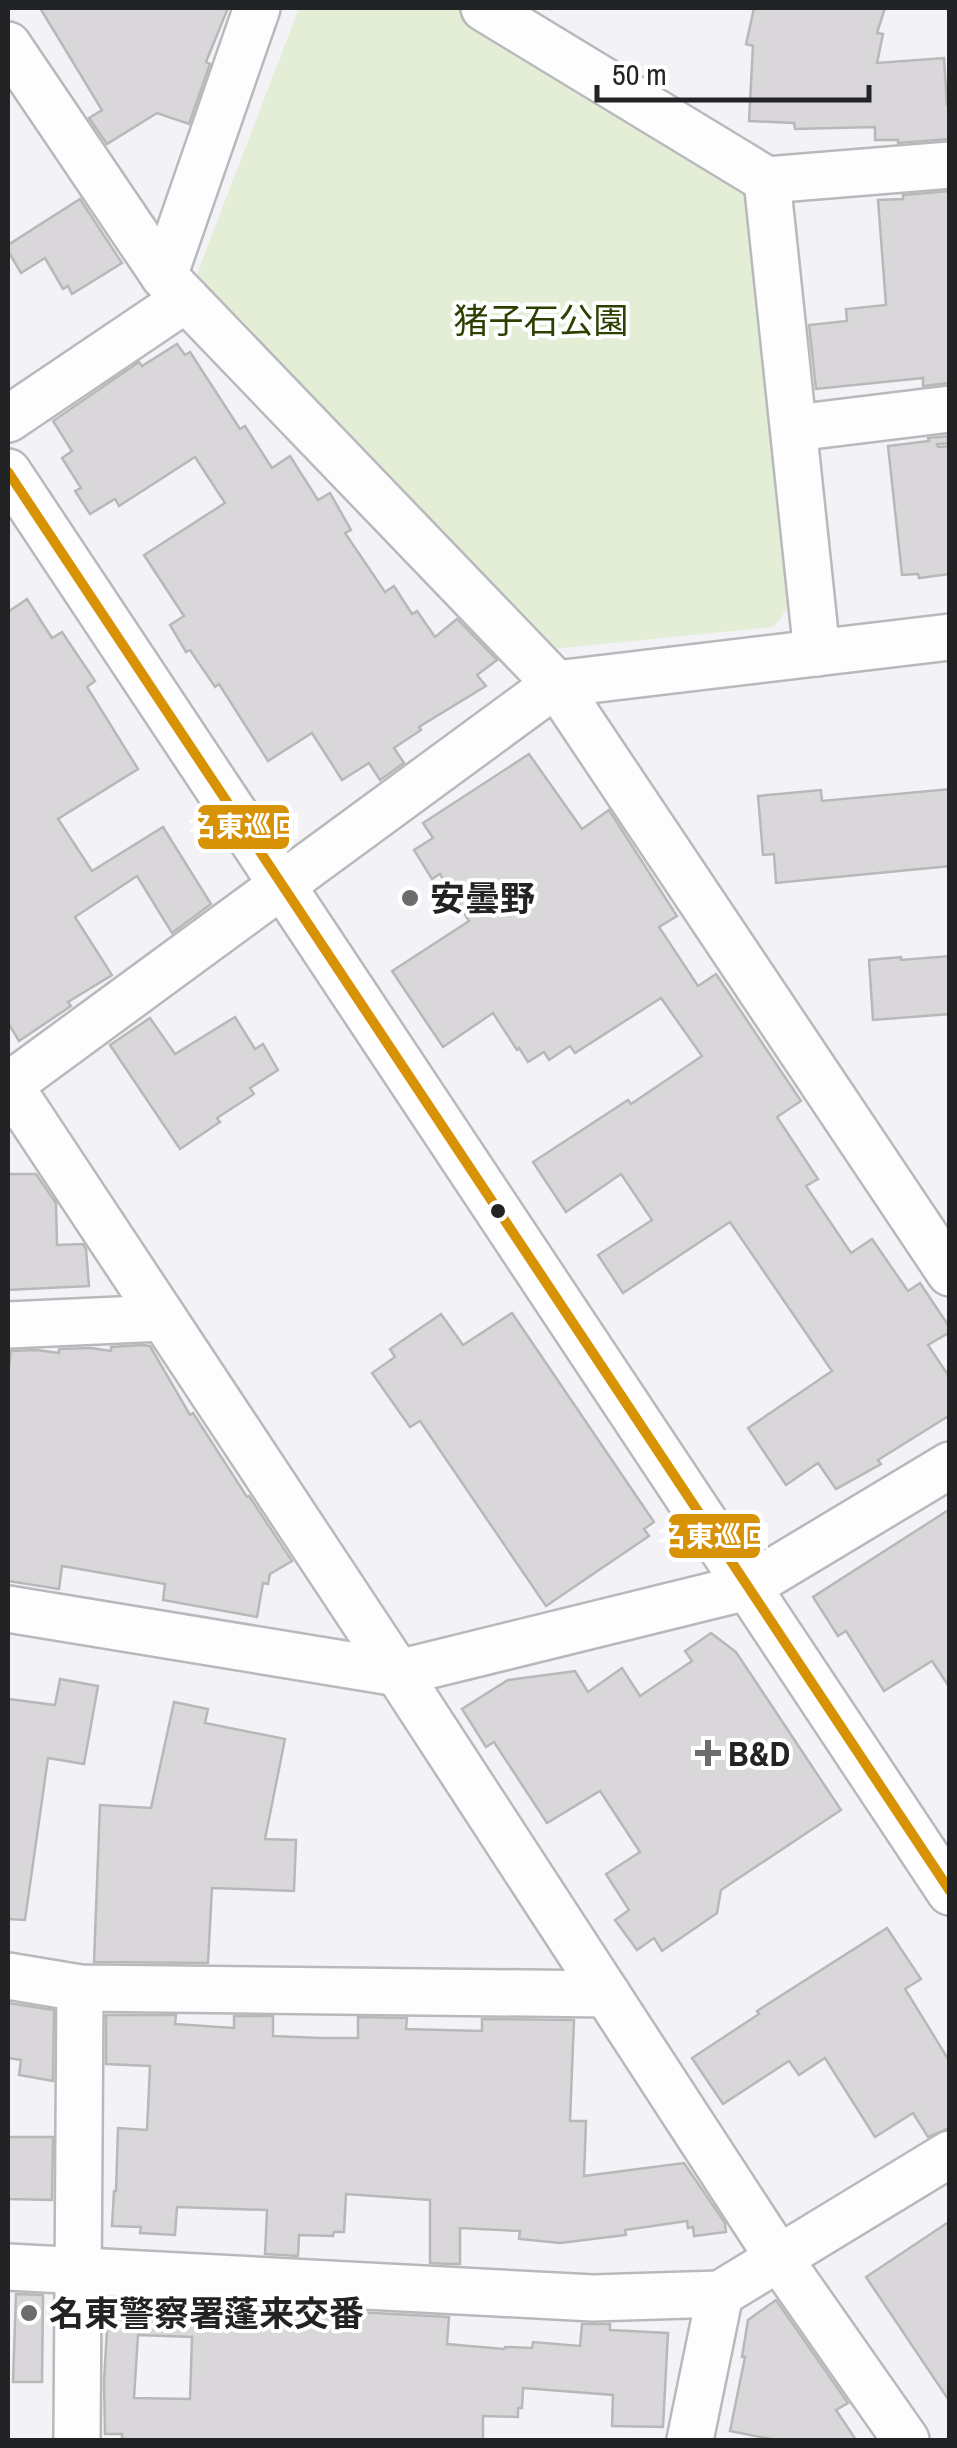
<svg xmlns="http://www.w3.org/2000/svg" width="957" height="2448" viewBox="0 0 957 2448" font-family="'Archivo Narrow','Noto Sans JP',sans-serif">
<rect width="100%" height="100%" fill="#f3f3f7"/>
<!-- green -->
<polygon fill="#e4eed6" points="299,8 458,8 752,193 790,605 774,627 552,649 195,279"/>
<!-- building -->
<g fill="#d9d7d9" stroke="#b9b8b9" stroke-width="2.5" fill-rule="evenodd">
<polygon points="40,8 228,8 206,62 210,64 189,124 157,113 107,144 89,118 102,110"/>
<polygon points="754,8 885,8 877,33 883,34 877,63 944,58 947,104 950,104 950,139 898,143 898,140 875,140 875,127 795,129 794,123 749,121 753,46 746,44"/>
<polygon points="950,191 950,383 923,386 923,378 816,389 809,325 847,321 846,309 886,305 878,200 903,199 903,195"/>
<polygon points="80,199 122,263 72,294 68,286 63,289 45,258 21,273 8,251 8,245"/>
<polygon points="177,344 185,355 190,352 240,429 245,426 272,468 290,456 318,500 330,493 351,530 345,533 385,592 394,586 412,614 417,611 435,637 457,619 497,660 477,675 486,686 419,727 421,730 394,748 404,763 380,780 369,763 342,780 312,733 268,761 219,684 215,687 190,650 186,652 170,625 184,616 144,555 225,503 195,457 119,506 115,499 90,514 75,491 81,488 62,458 72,451 53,421 139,362 142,366"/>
<polygon points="950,436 950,443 937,444 938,447 950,446 950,574 919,578 918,574 902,575 888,446 929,441 928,438"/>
<polygon points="27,599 52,638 62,632 72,647 95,681 87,687 138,769 58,819 92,871 163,827 211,904 172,933 137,876 75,917 112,975 68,1002 71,1006 19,1041 8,1023 8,612"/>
<polygon points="529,754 582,829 609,810 677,916 659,927 698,986 716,974 801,1101 777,1117 818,1179 806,1186 851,1253 872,1239 908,1291 920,1283 950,1328 950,1332 928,1345 950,1378 950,1415 878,1460 881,1464 836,1489 818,1463 786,1485 748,1428 832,1371 730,1222 623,1293 598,1255 652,1220 621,1174 566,1212 533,1162 628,1100 631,1104 702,1056 661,998 575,1053 570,1046 549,1060 544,1052 528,1062 519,1048 517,1050 493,1013 443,1047 392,971 469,921 440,874 432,879 414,850 433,838 423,823"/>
<polygon points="950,789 950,866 776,883 774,854 763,855 758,796 821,790 822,801"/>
<polygon points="950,956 950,1014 873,1020 869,960 901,957 901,960"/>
<polygon points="235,1017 255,1049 263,1044 278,1070 250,1088 254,1094 217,1118 220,1122 180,1149 110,1045 150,1018 175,1054"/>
<polygon points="8,1174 36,1174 56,1203 57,1245 83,1244 86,1249 89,1286 8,1290"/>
<polygon points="512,1313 654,1522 644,1529 649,1536 546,1606 420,1421 410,1427 372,1373 395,1357 390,1349 441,1314 463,1345"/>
<polygon points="143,1345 150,1346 190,1415 193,1413 247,1497 249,1496 292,1561 270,1574 268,1584 263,1583 257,1617 163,1600 165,1584 62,1566 59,1589 8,1581 8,1373 11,1351 37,1350 59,1353 59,1349 91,1348 111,1351 111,1347"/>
<polygon points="950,1509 950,1688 932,1661 884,1691 846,1631 838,1636 813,1597"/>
<polygon points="711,1633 736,1652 841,1810 721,1890 717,1913 662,1951 654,1938 637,1950 615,1920 629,1910 606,1874 640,1852 600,1791 547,1823 494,1742 486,1747 462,1709 508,1680 575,1671 588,1692 622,1668 640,1696 692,1661 685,1651"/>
<polygon points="60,1679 98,1686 84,1764 48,1758 25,1920 8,1919 8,1699 55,1705"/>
<polygon points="174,1702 208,1709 205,1723 285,1739 265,1839 296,1840 294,1891 212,1888 208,1963 94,1962 100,1805 151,1808"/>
<polygon points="887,1928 921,1979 905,1989 950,2062 950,2128 928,2137 913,2113 875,2137 825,2058 799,2075 789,2061 723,2104 692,2058 759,2014 757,2011"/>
<polygon points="8,2003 54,2010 53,2081 19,2075 21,2060 8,2058"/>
<polygon points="106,2015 176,2015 175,2024 234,2028 234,2016 273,2016 273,2036 321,2038 358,2038 358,2017 407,2018 406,2029 482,2031 482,2019 574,2020 570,2121 586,2121 584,2176 684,2163 725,2223 726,2232 694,2236 693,2227 688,2228 687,2221 625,2230 626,2235 560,2243 519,2239 520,2231 460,2228 460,2264 449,2264 430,2263 430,2200 346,2194 344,2232 334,2232 333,2236 299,2235 298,2256 265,2254 267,2210 177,2207 175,2235 140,2233 141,2227 112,2226 114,2191 116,2191 118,2128 147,2130 150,2066 106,2064"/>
<polygon points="8,2137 53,2137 52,2200 8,2199"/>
<polygon points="950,2221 950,2402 866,2277"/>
<polygon points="16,2294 43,2295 42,2382 13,2382"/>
<path d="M111 2299 449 2317 447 2344 504 2349 505 2347 532 2348 533 2342 580 2346 582 2324H610V2330L668 2333 663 2427 612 2426 613 2395 523 2388 522 2408H518V2417L483 2416V2440H122V2434H105L104 2382 107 2330H110ZM138 2335 192 2337 190 2399 134 2398Z"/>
<polygon points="776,2300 848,2403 836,2410 856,2440 776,2440 730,2431 745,2357 742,2357 748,2320"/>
</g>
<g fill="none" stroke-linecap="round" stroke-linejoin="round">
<defs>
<g id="minor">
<polyline points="484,8 767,180 950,165"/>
<polyline points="8,45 164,276 556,684 950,1273"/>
<polyline points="767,180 817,653"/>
<polyline points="164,276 257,8"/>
<polyline points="8,419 186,299"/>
<polyline points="795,428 950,409"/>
<polyline points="8,472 950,1892"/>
<polyline points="8,1083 398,1673 778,2257 906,2440"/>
<polyline points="8,1086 556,684 950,637"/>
<polyline points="8,1325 163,1318"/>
<polyline points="8,1609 398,1673 747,1587 950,1465"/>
<polyline points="8,1976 80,1988 607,1994"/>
<polyline points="8,2267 593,2298 720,2294 950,2154"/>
<polyline points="77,2440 80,1988"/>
<polyline points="690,2440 720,2294"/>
</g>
</defs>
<!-- minor casing -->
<use href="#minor" stroke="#b8b9bc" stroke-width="50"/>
<!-- minor -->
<use href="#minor" stroke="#fdfdfe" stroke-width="45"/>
<defs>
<polyline id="bus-1" points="8,472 950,1891"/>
</defs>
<!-- bus-1 casing -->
<use href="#bus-1" stroke="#fff" stroke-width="18"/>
<!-- bus-1 -->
<use href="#bus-1" stroke="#d79206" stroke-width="10"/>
</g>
<!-- markers -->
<g fill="#6b6c6e" stroke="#fff" stroke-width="4">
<circle cx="410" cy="898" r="10"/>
<path d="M703 1738h10v10h10v10h-10v10h-10v-10h-10v-10h10z"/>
<circle cx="29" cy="2313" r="10"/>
</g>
<circle fill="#222325" stroke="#fff" stroke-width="4" cx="498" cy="1211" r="9"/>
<g text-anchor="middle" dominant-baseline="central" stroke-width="8" stroke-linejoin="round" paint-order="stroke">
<!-- park labels -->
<g font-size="35" fill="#2e4000" stroke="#fff">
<text x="541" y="320">猪子石公園</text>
</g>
<!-- poi labels -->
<g font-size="35" font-weight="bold" fill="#222325" stroke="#fff" text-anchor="start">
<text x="430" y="898">安曇野</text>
<text x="728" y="1753">B&amp;D</text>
<text x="49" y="2313">名東警察署蓬来交番</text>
</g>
</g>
<g stroke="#fff" stroke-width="4">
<rect x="196" y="803" width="95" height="48" rx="10" fill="#d79206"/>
<rect x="667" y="1512" width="95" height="48" rx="10" fill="#d79206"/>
</g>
<g font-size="28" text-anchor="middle" font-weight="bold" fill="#fff">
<text x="244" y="836">名東巡回</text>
<text x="714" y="1546">名東巡回</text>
</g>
<!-- border -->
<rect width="957" height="2448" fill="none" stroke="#222325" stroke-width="20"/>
<!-- scale -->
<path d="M597 85v15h272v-15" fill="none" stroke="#222325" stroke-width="5"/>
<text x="612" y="85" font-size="30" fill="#222325" stroke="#ffffff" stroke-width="8" paint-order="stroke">50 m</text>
</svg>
